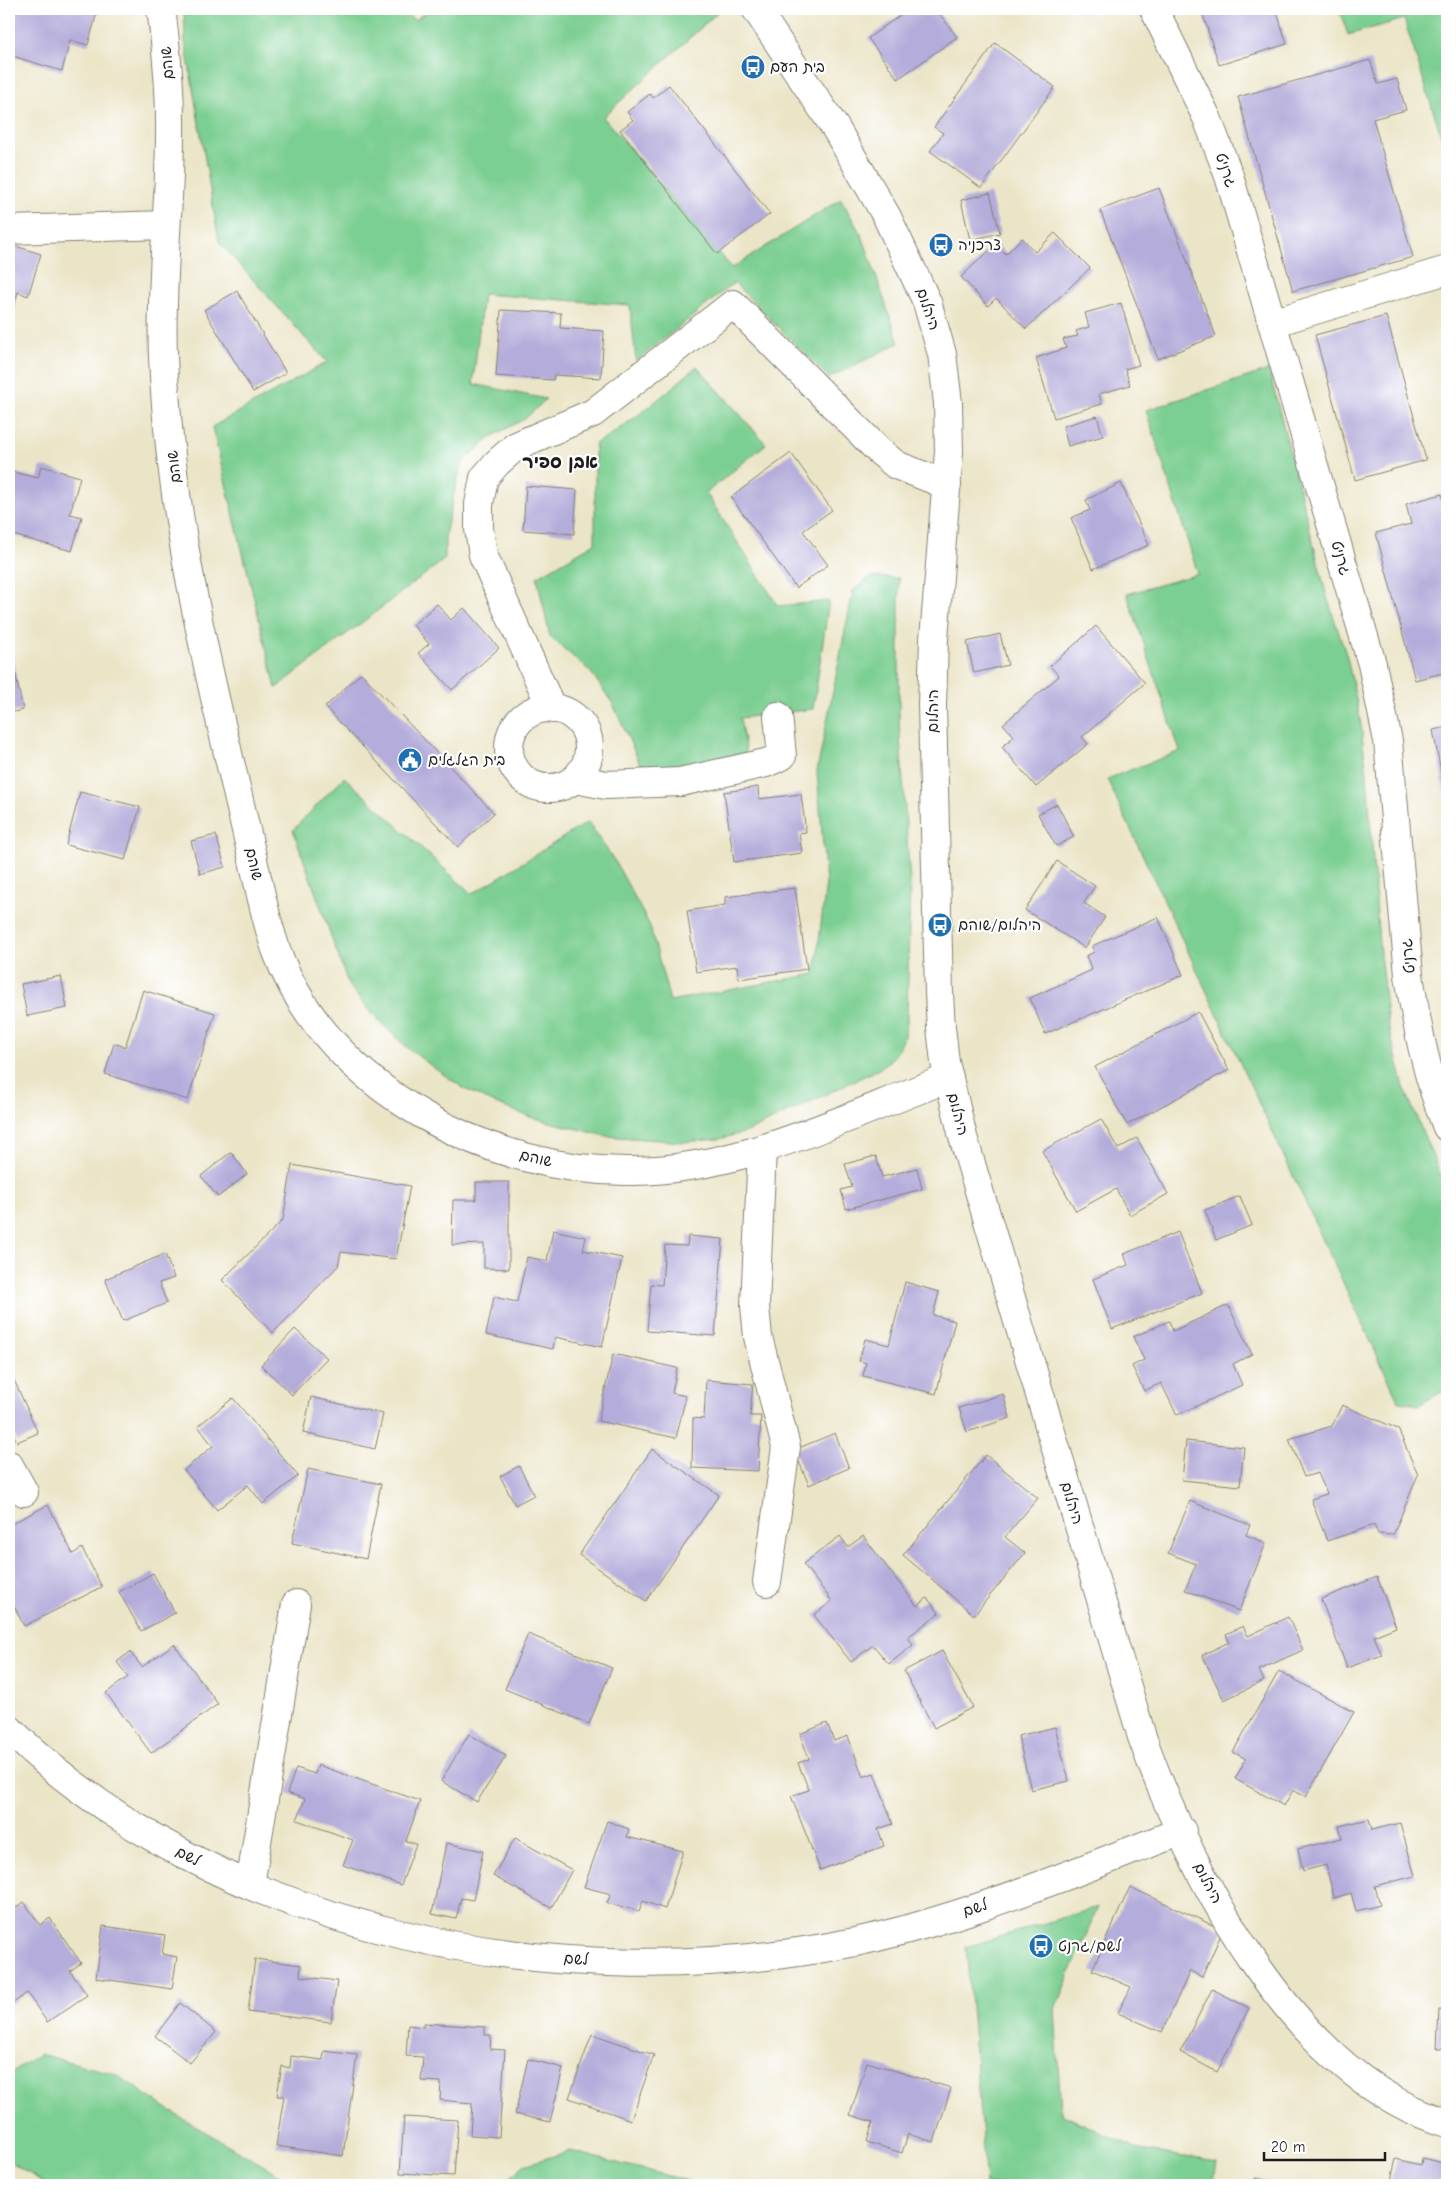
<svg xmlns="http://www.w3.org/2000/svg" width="1456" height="2194" viewBox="0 0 1456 2194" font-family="'Comic Neue','Playpen Sans Hebrew',sans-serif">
<rect width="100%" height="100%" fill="#fff"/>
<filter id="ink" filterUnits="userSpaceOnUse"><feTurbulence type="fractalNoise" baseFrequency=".02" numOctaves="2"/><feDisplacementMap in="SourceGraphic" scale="10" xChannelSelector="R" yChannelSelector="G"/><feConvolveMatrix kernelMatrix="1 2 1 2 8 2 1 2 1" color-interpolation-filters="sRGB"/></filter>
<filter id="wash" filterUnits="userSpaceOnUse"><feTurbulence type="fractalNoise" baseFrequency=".0096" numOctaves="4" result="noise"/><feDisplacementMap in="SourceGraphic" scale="20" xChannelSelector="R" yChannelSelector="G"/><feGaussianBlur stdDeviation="1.12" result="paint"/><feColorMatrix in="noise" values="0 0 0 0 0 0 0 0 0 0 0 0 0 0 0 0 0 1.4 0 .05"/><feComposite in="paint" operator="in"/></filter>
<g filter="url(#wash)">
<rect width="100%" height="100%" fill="#ebe5c8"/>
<!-- green -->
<g fill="#7ccf92" stroke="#4c7657">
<polygon points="184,9 399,9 415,20 430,9 713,9 717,13 603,117 732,268 841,199 863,238 899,343 829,378 734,283 636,361 630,305 483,294 473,384 546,399 526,418 489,438 463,462 454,493 445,536 445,559 276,688 212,427 327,362 219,242 185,41"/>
<polygon points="1339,9 1447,9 1447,154 1404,19 1348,35"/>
<path d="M697 366 766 444 706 493 778 606 829 601 813 709 740 718 746 753 664 768 640 764 613 704 590 671 550 637 537 577 595 543V444C633 422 664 395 697 366Z"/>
<polygon points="1269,370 1327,597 1347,657 1360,718 1367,774 1379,944 1388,1025 1404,1087 1447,1190 1447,1389 1419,1405 1399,1402 1107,779 1180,751 1127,594 1198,574 1146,410"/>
<path d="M870 577 899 578V722L910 882 907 1022C902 1048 900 1053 879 1069L747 1132 719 1139 684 1142 606 1136 533 1118 498 1105 465 1089 434 1068 404 1045 375 1017 349 986 293 830 344 777 472 894 588 822 616 863 650 926 670 1001 815 974 826 883 817 771 853 591Z"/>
<polygon points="1098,1907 1055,2009 1061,2114 1140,2150 1217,2162 1213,2185 986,2185 966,1947"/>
<polygon points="40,2054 115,2074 183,2119 297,2185 48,2185 9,2161 9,2074"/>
<polygon points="570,2151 704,2185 501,2185 524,2165"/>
</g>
<g id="blocks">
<!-- building -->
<g fill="#b4acda">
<polygon points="16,9 98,9 88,45 70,40 62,71 9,55 9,34"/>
<polygon points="909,9 936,9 957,37 898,79 868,38"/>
<polygon points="1201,9 1276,9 1287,44 1219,65"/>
<polygon points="995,43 1055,87 981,188 930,151 943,133 934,127"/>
<polygon points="1370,60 1378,84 1397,79 1406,110 1373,119 1413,257 1293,291 1238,97"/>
<polygon points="669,85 770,214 717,254 620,130 633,120 627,112 650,94 653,98"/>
<rect x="9" y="133" width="2" height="36"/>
<polygon points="1159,188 1216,336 1158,359 1100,210"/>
<polygon points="990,193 1000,233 970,240 961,200"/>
<polygon points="1055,233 1090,268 1026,329 996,298 988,306 961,277 996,244 1006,254 1022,238 1035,252"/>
<polygon points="9,244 41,254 28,296 18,292 9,322"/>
<polygon points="237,291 286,373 253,392 204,310"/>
<polygon points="1121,303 1139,365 1125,369 1130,385 1099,394 1102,404 1054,418 1036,358 1066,348 1063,339 1078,336 1076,331 1089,327 1085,313"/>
<polygon points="501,310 561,313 560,328 604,331 601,378 554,375 553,380 496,376"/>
<polygon points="1386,316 1426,460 1355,480 1315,335"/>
<polygon points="1097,416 1103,436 1068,446 1063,426"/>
<polygon points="791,453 832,510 803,531 828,565 796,588 731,497"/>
<polygon points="41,466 80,477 70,514 82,517 72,551 9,534 9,484 12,472 38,478"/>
<polygon points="1121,483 1149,545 1093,569 1071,518 1090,510 1086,500"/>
<polygon points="526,486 577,490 574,534 523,530"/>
<polygon points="1442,494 1447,512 1447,672 1415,680 1376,533 1411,524 1406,504"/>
<polygon points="437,604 451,620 464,608 499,648 452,690 418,653 429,644 413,625"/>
<polygon points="1096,626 1145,683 1082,737 1088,744 1036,787 1002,747 1014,736 1003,724 1059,676 1050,666"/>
<polygon points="1000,634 1008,665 974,673 967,642"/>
<polygon points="9,652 11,652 23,710 9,713"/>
<polygon points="361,673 494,813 458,847 325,707"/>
<polygon points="1447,727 1447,797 1446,798 1433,730"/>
<polygon points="758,787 759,799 801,794 806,832 799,833 802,853 734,862 724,792"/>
<polygon points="80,792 140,807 125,860 66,845"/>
<polygon points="1057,804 1074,837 1056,846 1038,814"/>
<polygon points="216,835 225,867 200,874 191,841"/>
<polygon points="1057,861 1095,886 1084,903 1105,917 1085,948 1025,910"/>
<polygon points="795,888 807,969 739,979 737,966 696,972 687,911 725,905 725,897"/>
<polygon points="1158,917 1183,975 1045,1034 1030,998 1092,970 1086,956 1094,952 1092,946"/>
<polygon points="61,976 67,1008 27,1016 21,984"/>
<polygon points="143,990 215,1013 188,1100 105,1074 114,1043 125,1047"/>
<polygon points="1198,1012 1229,1070 1127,1125 1095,1067"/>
<polygon points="1101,1119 1118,1149 1137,1138 1168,1194 1130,1215 1116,1189 1076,1211 1042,1151"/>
<polygon points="231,1152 247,1174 218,1197 201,1176"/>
<polygon points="876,1156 882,1177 917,1168 922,1189 846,1209 841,1190 852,1187 845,1164"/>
<polygon points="292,1165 410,1186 396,1259 341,1252 338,1266 273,1333 222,1280 283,1220"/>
<polygon points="476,1182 509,1182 509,1269 484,1268 484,1244 452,1245 453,1200 476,1200"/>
<polygon points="1240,1196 1252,1225 1216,1240 1205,1210"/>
<polygon points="553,1230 586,1237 583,1250 622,1258 602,1347 555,1337 553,1349 486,1335 494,1297 517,1302 527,1257 547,1261"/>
<polygon points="1178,1232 1202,1293 1112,1329 1093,1279 1128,1265 1124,1254"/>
<polygon points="688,1236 723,1239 715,1336 647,1331 651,1284 662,1285 665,1245 687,1246"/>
<polygon points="165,1254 174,1278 159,1283 167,1303 123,1321 105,1279"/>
<polygon points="905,1282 939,1292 933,1315 955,1321 936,1394 863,1376 866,1363 859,1361 865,1339 889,1345"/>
<polygon points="1228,1305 1252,1354 1233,1364 1242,1385 1177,1415 1161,1383 1144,1391 1132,1366 1144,1360 1133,1337 1169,1321 1173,1331"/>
<polygon points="295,1329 327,1358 292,1395 261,1365"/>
<polygon points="613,1354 677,1368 672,1393 686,1396 676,1438 598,1421"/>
<polygon points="14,1380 38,1433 17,1442 9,1424 9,1382"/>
<polygon points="706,1380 753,1384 750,1416 761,1416 758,1471 692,1468 693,1418 704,1419"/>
<polygon points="1003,1394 1010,1418 967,1432 959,1408"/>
<polygon points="311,1397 383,1414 375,1449 303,1433"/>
<polygon points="233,1398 298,1476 263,1504 248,1485 217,1510 184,1470 213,1446 198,1426"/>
<polygon points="1342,1405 1398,1429 1418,1475 1393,1535 1378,1534 1374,1525 1327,1541 1311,1499 1327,1494 1318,1473 1304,1477 1289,1439 1332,1426"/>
<polygon points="835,1433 849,1468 809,1485 794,1450"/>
<polygon points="1186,1441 1244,1447 1240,1486 1182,1480"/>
<polygon points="652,1449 719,1495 646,1601 579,1555"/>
<polygon points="986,1455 1038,1498 1005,1537 1025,1553 974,1615 903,1555"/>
<polygon points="519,1466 534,1495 515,1505 500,1476"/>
<polygon points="308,1469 381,1484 366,1559 292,1543"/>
<polygon points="1190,1501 1250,1525 1246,1535 1266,1543 1239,1611 1185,1590 1196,1564 1168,1553"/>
<polygon points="48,1505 73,1554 82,1548 102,1587 24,1626 9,1596 9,1525"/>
<polygon points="840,1536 848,1547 863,1536 917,1606 927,1598 939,1613 908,1637 913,1645 889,1664 873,1645 851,1662 814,1615 832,1601 803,1564"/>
<polygon points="153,1573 175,1613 141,1631 119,1592"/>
<polygon points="1377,1577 1396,1627 1374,1636 1382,1655 1347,1668 1321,1599"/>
<polygon points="1288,1617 1303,1650 1259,1670 1264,1681 1224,1700 1202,1655 1229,1642 1226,1634 1243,1626 1248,1636"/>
<polygon points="528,1634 612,1668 589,1724 505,1689"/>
<polygon points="174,1644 218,1704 151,1753 106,1693 128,1677 117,1662 130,1652 142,1667"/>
<polygon points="942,1651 973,1707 934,1728 904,1671"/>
<polygon points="1279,1671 1354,1712 1306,1797 1293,1790 1284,1806 1235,1779 1246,1759 1233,1752"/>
<polygon points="827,1723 834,1741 848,1736 863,1777 874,1773 893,1824 878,1829 884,1846 820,1870 791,1796 809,1790 798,1763 809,1759 800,1734"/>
<polygon points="1055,1727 1069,1781 1031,1790 1018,1736"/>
<polygon points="469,1734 506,1756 477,1802 441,1781"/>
<polygon points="318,1765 420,1801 406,1841 416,1844 401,1885 343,1865 353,1840 297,1820 305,1799 287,1793 296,1768 315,1774"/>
<polygon points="1369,1819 1372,1830 1400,1823 1415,1876 1375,1886 1380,1905 1356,1911 1351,1893 1334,1898 1326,1865 1303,1871 1298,1849 1342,1838 1339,1826"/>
<polygon points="607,1821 629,1829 627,1837 683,1851 665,1909 643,1901 639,1911 607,1903 611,1894 584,1887"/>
<polygon points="515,1838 572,1870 551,1908 493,1876"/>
<polygon points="446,1843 483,1851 473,1900 461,1898 456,1919 432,1914"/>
<polygon points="1130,1887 1223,1930 1202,1977 1190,1971 1162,2032 1118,2013 1131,1987 1092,1970"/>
<polygon points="24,1902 40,1925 50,1918 81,1963 70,1971 87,1995 47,2022 27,1993 9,2006 9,1913"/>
<polygon points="103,1926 165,1935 162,1954 177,1957 172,1989 96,1978"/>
<polygon points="255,1959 301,1965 300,1976 337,1981 331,2022 248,2012"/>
<polygon points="1212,1989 1249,2008 1217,2072 1180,2052"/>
<polygon points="180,2003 216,2032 190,2063 155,2036"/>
<polygon points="1439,2010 1447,2011 1447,2048 1437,2048"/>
<polygon points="424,2023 485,2027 485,2035 491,2035 490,2049 505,2050 499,2137 470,2135 472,2103 440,2100 441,2082 421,2081 423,2057 406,2056 408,2025 424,2027"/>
<polygon points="592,2034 654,2055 631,2120 569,2098"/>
<polygon points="324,2051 357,2055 343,2156 276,2146 284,2096 277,2096 282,2066 290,2068 291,2056 323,2060"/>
<polygon points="528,2059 563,2068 550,2122 515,2114"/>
<polygon points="867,2062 951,2088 934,2142 908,2134 902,2153 867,2142 873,2122 850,2115"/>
<polygon points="404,2117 458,2120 454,2176 400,2173"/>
<polygon points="1422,2158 1447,2164 1447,2185 1390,2185 1396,2159 1421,2165"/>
<polygon points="1255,2178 1281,2185 1253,2185"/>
</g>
</g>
</g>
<g filter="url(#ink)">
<use href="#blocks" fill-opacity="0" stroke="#848072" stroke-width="1"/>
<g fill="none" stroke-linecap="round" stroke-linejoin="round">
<defs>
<g id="minor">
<path d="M161 9C166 46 170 83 170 121 171 199 160 277 163 356 168 480 193 604 221 724 232 769 242 814 253 860 260 890 266 922 277 952 328 1089 492 1174 634 1171 746 1169 846 1116 949 1078"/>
<path d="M756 9 836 129 887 217 927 302 942 354 948 403 949 452 934 639 932 705 939 993 941 1028 945 1062 963 1137 1142 1737C1192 1876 1294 2077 1447 2123"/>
<path d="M1154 9 1207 118 1229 176 1372 664 1388 741 1409 975C1417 1027 1427 1078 1447 1127"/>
<polyline points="9,230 166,225"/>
<polyline points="1272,323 1447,270"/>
<circle cx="549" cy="748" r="40"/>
<polyline points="552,709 483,555 479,529 479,504 484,478 497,463 516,446 593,413 733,304 878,450 896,465 947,485"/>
<polyline points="575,779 606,785 680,782 766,763 782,756 778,716"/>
<polyline points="762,1149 755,1306 758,1337 786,1447 767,1582"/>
<polyline points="9,1465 24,1492"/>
<path d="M9 1729C222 1936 570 2001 855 1942 967 1918 1074 1872 1182 1831"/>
<polyline points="250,1885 296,1604"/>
</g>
</defs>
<!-- minor casing -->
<use href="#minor" stroke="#848072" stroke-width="30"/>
<!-- minor -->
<use href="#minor" stroke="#fff" stroke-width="28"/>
</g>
</g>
<!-- icons -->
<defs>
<symbol id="bus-disc" viewBox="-11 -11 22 22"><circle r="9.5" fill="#1f6fb2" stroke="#fff"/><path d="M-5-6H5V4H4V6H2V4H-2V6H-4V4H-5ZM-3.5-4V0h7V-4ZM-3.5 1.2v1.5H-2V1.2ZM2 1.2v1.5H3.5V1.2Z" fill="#fff"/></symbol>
<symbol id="civic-disc" viewBox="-11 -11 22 22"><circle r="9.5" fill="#1f6fb2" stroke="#fff"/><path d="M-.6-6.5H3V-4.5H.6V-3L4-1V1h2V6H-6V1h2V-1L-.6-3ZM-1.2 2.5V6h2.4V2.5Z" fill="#fff"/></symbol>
</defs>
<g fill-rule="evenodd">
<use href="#bus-disc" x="739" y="53" width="28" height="28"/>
<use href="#bus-disc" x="927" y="231" width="28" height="28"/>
<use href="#civic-disc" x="396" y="746" width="28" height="28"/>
<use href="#bus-disc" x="926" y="911" width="28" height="28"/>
<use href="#bus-disc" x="1027" y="1932" width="28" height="28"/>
</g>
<g text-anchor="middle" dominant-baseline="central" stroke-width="4.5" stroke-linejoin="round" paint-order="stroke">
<!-- street labels -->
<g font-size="15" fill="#1c1c1c" stroke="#fff">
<text transform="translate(167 63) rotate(-95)">שוהם</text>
<text transform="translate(1226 170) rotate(71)">גרניט</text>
<text transform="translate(928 309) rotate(71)">היהלום</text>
<text transform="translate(174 467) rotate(-97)">שוהם</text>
<text transform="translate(1341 558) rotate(74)">גרניט</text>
<text transform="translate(933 711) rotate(-90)">היהלום</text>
<text transform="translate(254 864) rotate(77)">שוהם</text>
<text transform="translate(1408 956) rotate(-96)">גרניט</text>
<text transform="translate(958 1114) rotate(75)">היהלום</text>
<text transform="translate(536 1158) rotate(13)">שוהם</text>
<text transform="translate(1072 1503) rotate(73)">היהלום</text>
<text transform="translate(188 1856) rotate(27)">לשם</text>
<text transform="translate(1208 1883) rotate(62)">היהלום</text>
<text transform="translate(975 1908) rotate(-19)">לשם</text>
<text transform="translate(576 1959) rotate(3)">לשם</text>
</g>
<!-- poi labels -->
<g font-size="15" fill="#1c1c1c" stroke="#fff" text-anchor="start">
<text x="770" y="67">בית העם</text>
<text x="958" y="245">צרכניה</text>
<text x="428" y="760">בית הגלגלים</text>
<text x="958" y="925">היהלום/שוהם</text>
<text x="1058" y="1946">לשם/גרנט</text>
</g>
<!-- quarter labels -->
<g font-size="18" font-weight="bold" fill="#1c1c1c" stroke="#fff">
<text x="560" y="462">אבן ספיר</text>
</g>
</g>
<!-- margin -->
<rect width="1456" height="2194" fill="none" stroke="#fff" stroke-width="30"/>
<!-- scale -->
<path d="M1264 2152v8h121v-8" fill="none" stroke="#1c1c1c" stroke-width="2.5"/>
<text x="1271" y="2152" font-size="15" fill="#1c1c1c" stroke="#ffffff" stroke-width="4" paint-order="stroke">20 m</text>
</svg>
